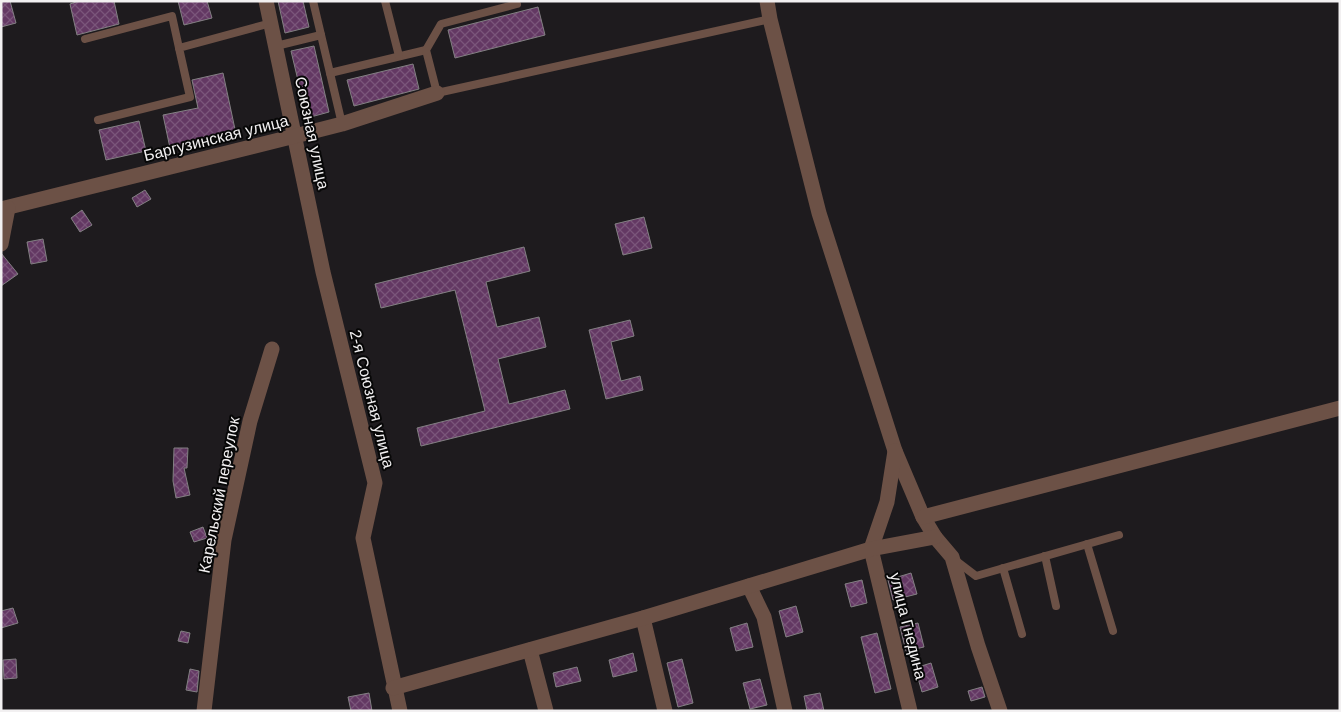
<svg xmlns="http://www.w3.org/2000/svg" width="1341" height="712" viewBox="0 0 1341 712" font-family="Arial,sans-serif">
<defs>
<pattern id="building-cross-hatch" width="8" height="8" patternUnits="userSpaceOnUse" patternTransform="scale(1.25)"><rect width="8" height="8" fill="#633863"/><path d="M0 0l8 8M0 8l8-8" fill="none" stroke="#7a557a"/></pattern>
</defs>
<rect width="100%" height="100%" fill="#1e1b1e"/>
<!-- building -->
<g fill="url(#building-cross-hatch)" stroke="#838083">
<polygon points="1,1 10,1 16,23 1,27"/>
<polygon points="79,1 114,1 119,24 77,35 70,4"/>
<polygon points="178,1 207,1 212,18 184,25"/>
<polygon points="278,1 303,1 309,27 285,33"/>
<polygon points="538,7 545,35 455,58 448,30"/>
<polygon points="314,46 329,112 307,118 291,51"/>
<polygon points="413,64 419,89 354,106 347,80"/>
<polygon points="223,73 236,134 170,148 163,115 198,108 192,80"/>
<polygon points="139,121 146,151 106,160 99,130"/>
<polygon points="145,190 151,199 137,207 132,198"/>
<polygon points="82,210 92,225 80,232 71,218"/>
<polygon points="644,217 652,248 623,255 615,224"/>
<polygon points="43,239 47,261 31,264 27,242"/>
<polygon points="524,247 530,271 486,282 497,327 539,317 546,347 498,359 509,404 565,390 570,409 421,446 417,428 485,411 455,290 381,308 375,284"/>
<polygon points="1,253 18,274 1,286"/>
<polygon points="630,320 634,336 611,342 621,381 640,376 643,390 606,399 589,330"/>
<polygon points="174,448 188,448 187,468 184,468 190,495 176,498 173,481"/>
<polygon points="203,527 207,538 194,542 190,532"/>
<polygon points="911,573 917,594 893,600 888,580"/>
<polygon points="862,580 867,603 851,607 845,584"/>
<polygon points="796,606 803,632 786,637 779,611"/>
<polygon points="13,608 18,623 1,628 1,611"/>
<polygon points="747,623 753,647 736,651 730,628"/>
<polygon points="918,623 924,647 906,651 900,627"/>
<polygon points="181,631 190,633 188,643 178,641"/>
<polygon points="877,633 891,689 875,693 861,637"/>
<polygon points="633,653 637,671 613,677 609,660"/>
<polygon points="16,659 17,678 4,679 3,660"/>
<polygon points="682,659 693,703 678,707 667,663"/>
<polygon points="931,663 938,687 922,692 915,668"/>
<polygon points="577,667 581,681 556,687 553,673"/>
<polygon points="190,669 199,671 197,692 186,690"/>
<polygon points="760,679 767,705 750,709 743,683"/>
<polygon points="982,687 985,697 971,701 968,691"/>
<polygon points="369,693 372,711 351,711 348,697"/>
<polygon points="820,693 824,711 807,711 804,696"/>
</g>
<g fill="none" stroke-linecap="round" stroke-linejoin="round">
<!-- lane -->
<g stroke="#6c5146" stroke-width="8">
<polyline points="313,1 330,73 426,50"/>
<polyline points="385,1 399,56"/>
<polyline points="517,4 441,24 426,50 437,93 770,19"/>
<polyline points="85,39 172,16 179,48"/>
<polyline points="276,46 321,35"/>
<polyline points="330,73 342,124"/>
<polyline points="98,120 190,97 179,48 271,23"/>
<polyline points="1087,544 1113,631"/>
<polyline points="1045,556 1056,606"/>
<polyline points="955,560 976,576 1119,535"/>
<polyline points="1003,568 1022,634"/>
</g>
<!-- street -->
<g stroke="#6c5146" stroke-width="15">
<polyline points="266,1 323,272 375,483 363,538 400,711"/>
<polyline points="767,1 770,19 819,213 895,451 923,517 935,537 952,557 978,646 1000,711"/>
<polyline points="1,209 295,136 342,124 437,93"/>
<polyline points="1,244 8,208"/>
<polyline points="895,451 887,502 871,549 910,711"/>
<polyline points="923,517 1340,408"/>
<polyline points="749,586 764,617 785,711"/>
<polyline points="643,618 665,711"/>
<polyline points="530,650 546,711"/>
<polyline points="393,688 643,618 871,549 935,537"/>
<polyline points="204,711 224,540 250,421 272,349"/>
</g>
</g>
<g text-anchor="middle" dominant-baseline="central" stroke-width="4" stroke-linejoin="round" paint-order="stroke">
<!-- street labels -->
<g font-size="16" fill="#f2f0f1" stroke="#070707">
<text transform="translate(312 133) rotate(78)">Союзная улица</text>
<text transform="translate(216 138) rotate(-14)">Баргузинская улица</text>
<text transform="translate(372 399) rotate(76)">2-я Союзная улица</text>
<text transform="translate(219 495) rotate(-79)">Карельский переулок</text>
<text transform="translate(908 626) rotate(76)">улица Гнедина</text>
</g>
</g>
<!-- border -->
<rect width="1341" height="712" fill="none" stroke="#f2f0f1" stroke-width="5"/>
</svg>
